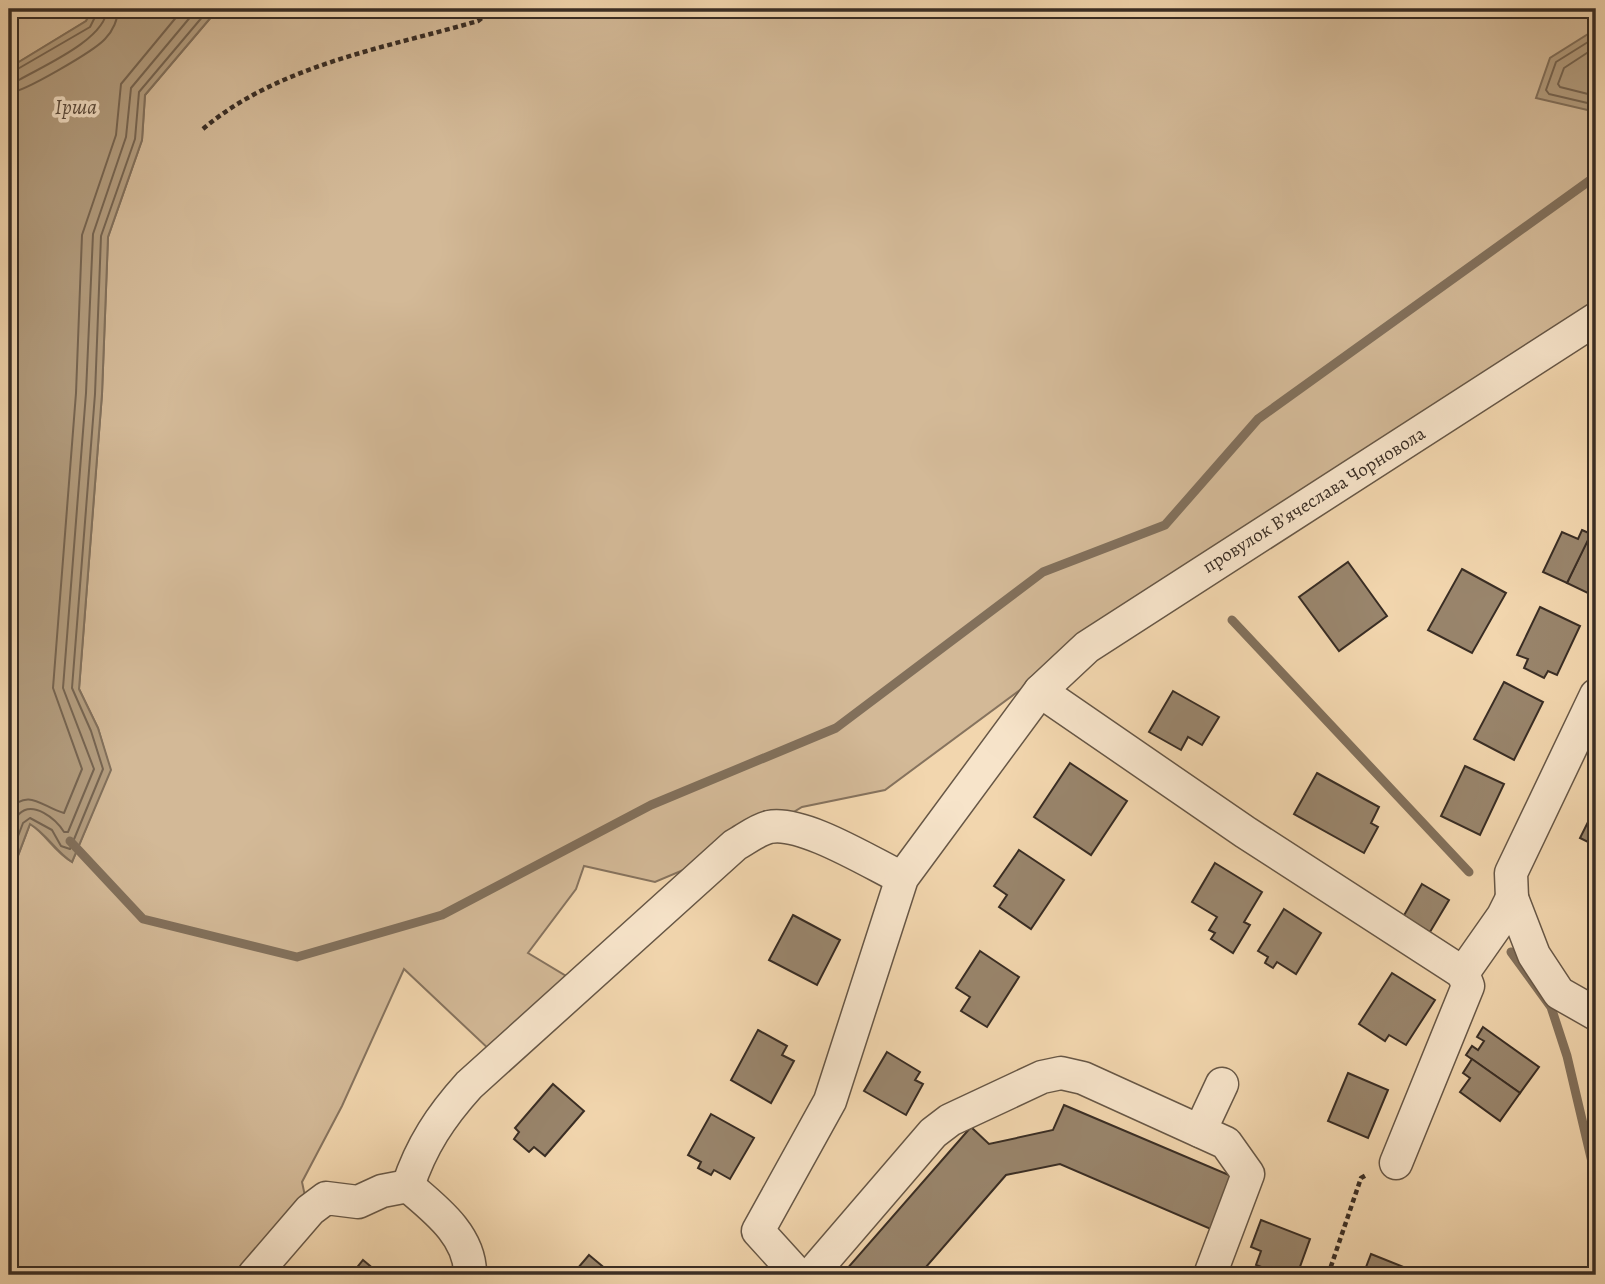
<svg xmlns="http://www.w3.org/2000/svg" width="1605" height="1284" viewBox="0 0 1605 1284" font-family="Alegreya,serif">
<rect width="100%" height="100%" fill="#f2d6ae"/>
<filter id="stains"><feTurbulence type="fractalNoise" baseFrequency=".00286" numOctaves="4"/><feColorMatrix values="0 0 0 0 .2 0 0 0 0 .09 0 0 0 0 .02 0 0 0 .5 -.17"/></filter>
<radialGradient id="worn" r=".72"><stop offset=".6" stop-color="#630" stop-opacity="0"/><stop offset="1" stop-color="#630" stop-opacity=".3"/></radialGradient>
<!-- green -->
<g fill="#d3b997" stroke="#86735e" stroke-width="2">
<polygon points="9,9 93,9 86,21 9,68"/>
<path d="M218 9H1596V309L1028 684 885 790 802 807 733 849 655 882 584 866 576 889 528 953 576 982 493 1053 404 969 342 1106 302 1182 310 1220 250 1275H9V880L30 824C47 835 54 852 72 862L110 770 98 728 79 689 102 394 108 237 142 140 145 95Z"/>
</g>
<!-- water -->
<g fill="#b39d7f" stroke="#82705b" stroke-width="2">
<path d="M93 9H218L145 95 142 140 108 237 102 394 79 689 98 728 111 770 72 862C55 851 48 835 30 824L9 879V68L86 21Z"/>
<polygon points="1596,29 1596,112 1536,98 1550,58"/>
</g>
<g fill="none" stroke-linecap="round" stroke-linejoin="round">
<!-- shore -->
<g stroke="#766552" stroke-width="2">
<polyline points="1596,37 1556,62 1546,90 1549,94 1596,105"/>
<polyline points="1596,47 1564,68 1558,84 1560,87 1596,96"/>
<polyline points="9,74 90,27 99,9"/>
<path d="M9 83 19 80C43 66 106 39 107 9"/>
<path d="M9 93C24 92 94 51 105 39 113 31 118 19 118 9"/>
<path d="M9 810C29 787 43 808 64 813L82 769 53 688 76 393 82 235 116 135 121 84 183 9"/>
<path d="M9 836C11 829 13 820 19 814 33 800 56 819 64 832H68L94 769 63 688 86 393 93 234 126 137 131 88 197 9"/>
<polyline points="9,860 23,823 30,818 52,830 61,846 70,849 103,769 91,731 72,688 95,394 101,236 135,139 139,92 209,9"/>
</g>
<!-- stream -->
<g stroke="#82705b" stroke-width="9">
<polyline points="1232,620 1469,872"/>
<polyline points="70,841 143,919 297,957 442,915 651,805 836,728 1043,572 1165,525 1258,419 1596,176"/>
<polyline points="1511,952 1551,1007 1567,1056 1596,1179"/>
</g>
</g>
<!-- building -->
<g fill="#99856c" stroke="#392d24" stroke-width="2">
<polygon points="1594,526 1596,591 1594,596 1567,583"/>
<polygon points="1582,530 1591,534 1567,583 1543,572 1562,532 1578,539"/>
<polygon points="1348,562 1387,616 1339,651 1299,597"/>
<polygon points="1462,569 1506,593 1472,653 1428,630"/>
<polygon points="1540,607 1580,626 1557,675 1548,671 1544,678 1524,668 1528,659 1517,655"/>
<polygon points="1504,682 1543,702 1514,760 1474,739"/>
<polygon points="1173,691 1219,717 1202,745 1188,737 1181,750 1149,732"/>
<polygon points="1070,763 1127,801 1091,855 1034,817"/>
<polygon points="1465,766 1504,784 1480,835 1441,816"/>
<polygon points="1317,773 1379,807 1371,823 1378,827 1364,853 1294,814"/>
<polygon points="1596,806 1596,846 1580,838"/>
<polygon points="1019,850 1064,880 1031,929 999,907 1007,895 994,886"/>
<polygon points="1215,863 1262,892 1244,922 1250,925 1233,953 1211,939 1215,933 1209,930 1217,917 1192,902"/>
<polygon points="1422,884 1449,900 1430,932 1403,917"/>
<polygon points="1284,909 1321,933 1296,974 1277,962 1273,968 1265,963 1268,957 1258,951"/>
<polygon points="793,915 840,940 817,985 769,960"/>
<polygon points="980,951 1019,977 987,1027 961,1011 970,997 956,988"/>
<polygon points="1392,973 1435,1000 1406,1045 1389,1035 1385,1041 1359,1024"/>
<polygon points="1483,1027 1539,1067 1520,1093 1466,1055 1472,1046 1478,1050 1484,1041 1477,1037"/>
<polygon points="758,1030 787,1046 782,1055 794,1061 771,1103 731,1080"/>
<polygon points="887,1052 920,1072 915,1080 923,1084 906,1115 864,1091"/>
<polygon points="1472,1059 1520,1093 1500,1121 1460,1092 1470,1078 1463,1073"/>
<polygon points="1348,1073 1388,1090 1368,1138 1328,1121"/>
<polygon points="553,1084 584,1111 545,1156 534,1147 529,1152 514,1139 519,1132 515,1128"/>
<polygon points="1064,1105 1236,1178 1213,1230 1060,1164 1006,1175 919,1275 850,1275 845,1271 971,1127 989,1144 1053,1130"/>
<polygon points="711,1114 754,1138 730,1179 714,1170 711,1175 698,1168 701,1162 688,1155"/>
<polygon points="1261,1220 1310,1239 1297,1275 1283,1275 1256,1265 1261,1251 1251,1247"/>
<polygon points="1371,1254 1421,1274 1421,1275 1363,1275"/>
<polygon points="589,1255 613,1275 572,1275"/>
<polygon points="363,1260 381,1275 351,1275"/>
</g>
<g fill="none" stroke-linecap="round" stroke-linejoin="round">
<defs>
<g id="minor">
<polyline points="1040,691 1245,832 1463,973"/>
<polyline points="1512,898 1511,873 1596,695"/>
<polyline points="1200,1131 1222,1084"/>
<polyline points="1396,1163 1468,986 1463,973 1503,916 1512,898 1534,955 1559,993 1596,1014"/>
<path d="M408 1186C421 1146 441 1116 469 1085L735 845C746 839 757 830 769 827 802 820 871 863 902 878"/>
<path d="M408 1186C435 1209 471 1236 470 1275"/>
<polyline points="254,1275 310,1210 326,1198 358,1202 382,1191 408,1186"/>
<polyline points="798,1275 758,1231 830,1101 902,878 1040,691 1087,647 1596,319"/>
<polyline points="811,1275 933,1133 950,1120 1042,1077 1061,1073 1083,1078 1226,1143 1248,1174 1210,1275"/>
</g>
</defs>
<!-- minor casing -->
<use href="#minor" stroke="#675746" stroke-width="35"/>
<!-- path -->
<g stroke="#392d24" stroke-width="4.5" stroke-dasharray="5 3.5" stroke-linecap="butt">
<path d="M203 129C278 65 385 48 478 21L493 9"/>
<polyline points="1328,1275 1361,1178 1368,1174"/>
</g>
<!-- minor -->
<use href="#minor" stroke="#f7e4ca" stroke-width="32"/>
</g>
<g text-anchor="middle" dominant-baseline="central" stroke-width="7" stroke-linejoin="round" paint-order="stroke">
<!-- street labels -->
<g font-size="19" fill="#392d24" stroke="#f7e4ca">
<text transform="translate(1314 500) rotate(-32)">провулок Вʼячеслава Чорновола</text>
</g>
<!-- water labels -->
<g font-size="21" font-style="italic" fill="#58493b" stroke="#f7e4ca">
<text x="76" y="107">Ірша</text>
</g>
</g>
<!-- margin -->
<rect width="1605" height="1284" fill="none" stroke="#f2d6ae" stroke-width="35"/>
<rect x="10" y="10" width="1584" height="1263" fill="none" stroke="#392d24" stroke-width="3.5"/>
<rect x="18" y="18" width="1570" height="1249" fill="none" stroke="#392d24" stroke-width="2"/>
<rect width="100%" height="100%" filter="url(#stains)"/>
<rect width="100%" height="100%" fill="url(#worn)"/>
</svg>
